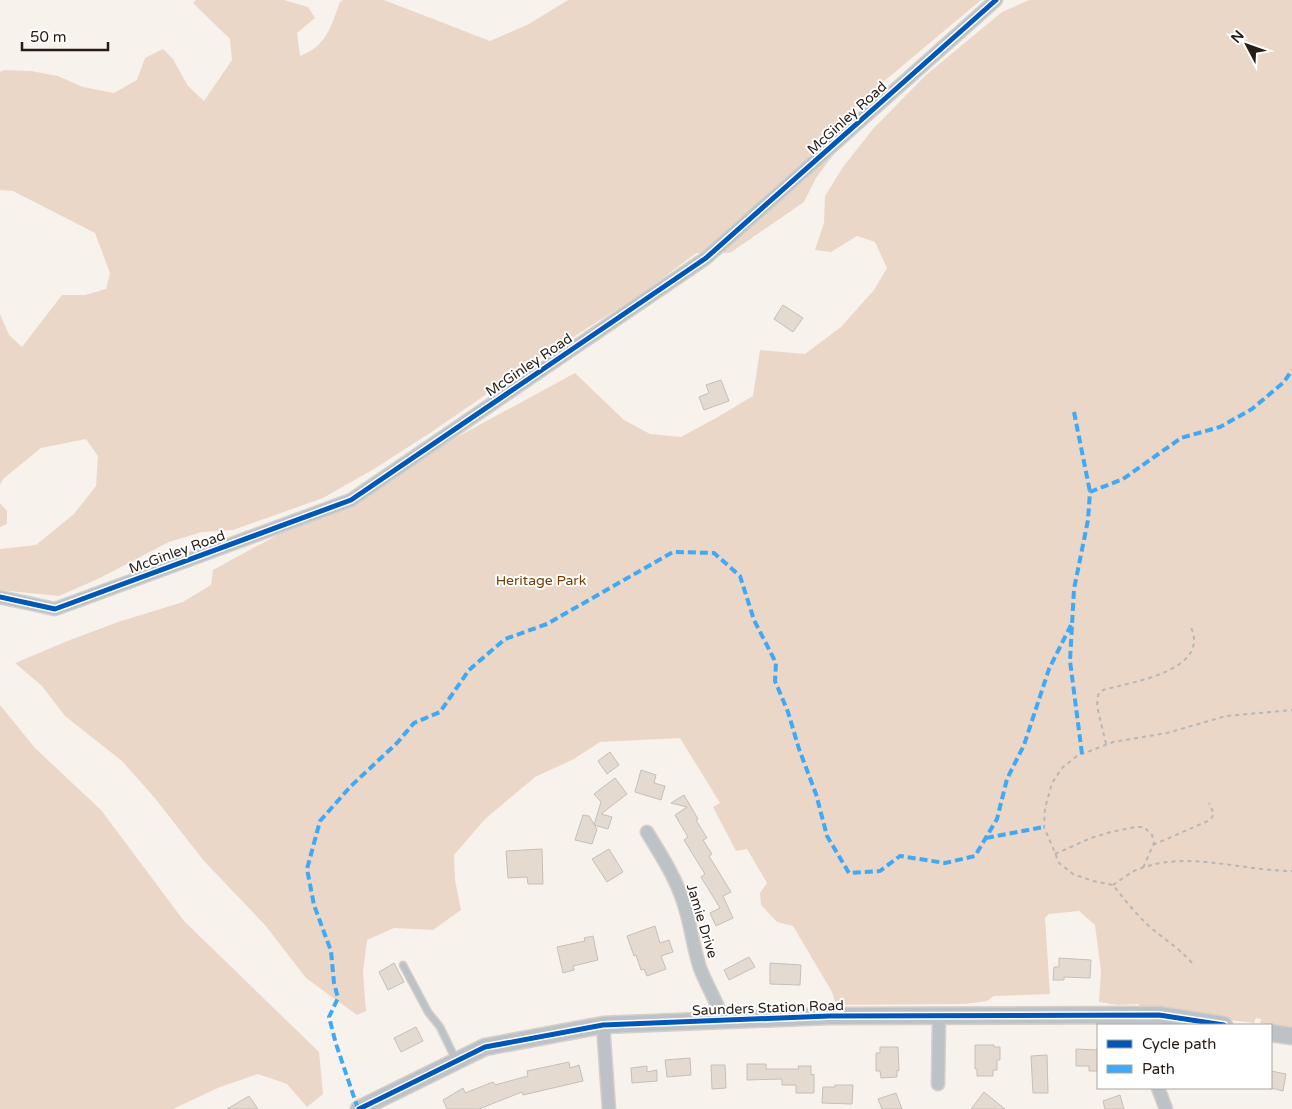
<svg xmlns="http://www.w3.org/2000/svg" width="1292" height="1109" viewBox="0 0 1292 1109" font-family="'Varela Round',sans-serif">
<rect width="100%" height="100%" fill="#f8f2ed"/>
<!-- green -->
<g fill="#ebd7c7">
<path d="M196 0H284L308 7 315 18 297 33 300 56C327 46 331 26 340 2L343 0H384L490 41 529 24 568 0H981L864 98 834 127V154L816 178 804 202 730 253H696L643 293 532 363 430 433 374 469 323 498 233 530 202 532 169 542 100 578 59 596 0 590V549L36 545 74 514 96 486 98 456 86 439 41 448 3 479 0 485V314L9 335 22 347 62 295H85L106 289 110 273 95 233 13 191 0 190V72L4 70 31 71 58 76 83 87 114 93 137 80 145 58 163 49 173 59 188 86 204 101 232 60 230 39 193 3Z"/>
<polygon points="1029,0 1292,0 1292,1028 1260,1023 1261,1019 1256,1018 1254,1023 1139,1009 1139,1004 1118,1005 1099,1002 1101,971 1095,925 1079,911 1049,914 1045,918 1050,994 994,996 987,1001 965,1004 836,1005 832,992 793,926 777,922 761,905 760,893 767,883 747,849 736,851 713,807 720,803 680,738 600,742 574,759 535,777 485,819 454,855 455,880 461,910 433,930 394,928 367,940 363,972 366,1011 357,1015 306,978 265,925 204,861 154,797 122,761 65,716 42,686 15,663 70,640 118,622 183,602 211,585 213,570 575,373 624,420 650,434 681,437 716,418 753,396 760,350 805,354 841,327 874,290 887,268 875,242 857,236 831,252 815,250 824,223 825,196 843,167 873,129 926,75 1002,12"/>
<polygon points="0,503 7,511 7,524 0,527"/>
<polygon points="0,705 35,748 101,810 184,921 319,1052 323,1094 307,1107 287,1084 258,1074 220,1087 173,1109 0,1109"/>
</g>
<!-- building -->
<g fill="#e5dad0" stroke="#c6bfb9">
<polygon points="783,305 803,318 793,332 774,319"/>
<polygon points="721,380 729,401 704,410 699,397 709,393 706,385"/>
<polygon points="610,752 619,765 607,774 598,761"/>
<polygon points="641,770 656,775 654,783 665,786 661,800 635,792"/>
<polygon points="615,778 627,794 601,814 612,817 608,829 594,825 601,802 594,794"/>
<polygon points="684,795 698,819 696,820 707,838 703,840 712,854 709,856 731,892 723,896 733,918 716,926 710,913 720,908 701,877 705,874 684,840 688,837 675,815 687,807 671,803"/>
<polygon points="583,815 589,816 597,829 592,844 575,840"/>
<polygon points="542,849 543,884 528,884 527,877 508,878 506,851"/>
<polygon points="609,849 623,872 607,882 592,859"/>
<polygon points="655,926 660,943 669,940 673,952 661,956 666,969 647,976 644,969 641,970 636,955 634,956 627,936"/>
<polygon points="593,936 598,960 573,966 574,970 563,973 557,947 585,941 584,938"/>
<polygon points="749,957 755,967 729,980 724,970"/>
<polygon points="1059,958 1091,960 1090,978 1064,977 1064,980 1053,980 1054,967 1059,967"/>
<polygon points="394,963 404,982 388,990 379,972"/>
<polygon points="770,963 801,965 800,985 770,984"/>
<polygon points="416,1027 423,1041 401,1052 394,1038"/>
<polygon points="975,1045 994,1045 994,1047 1000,1047 1000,1060 997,1060 997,1070 993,1070 993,1076 977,1076 977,1069 975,1069"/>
<polygon points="880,1047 898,1047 899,1071 897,1070 897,1077 881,1078 880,1071 876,1071 876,1053 880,1053"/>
<polygon points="1076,1049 1098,1050 1098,1071 1089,1071 1089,1066 1076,1066"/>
<polygon points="1047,1055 1048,1093 1033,1093 1031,1056"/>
<polygon points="690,1058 691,1075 667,1077 665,1060"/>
<polygon points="569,1062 570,1068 579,1065 583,1081 523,1095 522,1092 479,1109 447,1109 443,1100 463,1088 465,1093 493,1082 495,1085 528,1076 527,1071"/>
<polygon points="747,1064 766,1064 766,1069 799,1069 798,1066 811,1066 811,1075 814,1074 814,1093 796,1093 796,1085 782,1085 782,1079 747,1080"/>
<polygon points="711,1065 725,1065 726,1088 712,1089"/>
<polygon points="647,1066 647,1072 657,1070 657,1081 632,1083 631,1068"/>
<polygon points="1271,1071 1286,1074 1283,1091 1271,1088"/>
<polygon points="835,1085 853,1085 852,1104 822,1103 823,1087 835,1087"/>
<polygon points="984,1092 1005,1109 971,1109"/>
<polygon points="896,1093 902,1109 882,1109 878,1099"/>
<polygon points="1120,1095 1124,1109 1105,1109 1103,1101"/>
<polygon points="249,1096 258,1109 227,1109"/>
</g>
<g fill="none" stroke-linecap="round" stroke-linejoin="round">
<defs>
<polyline id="service" points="403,965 428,1012 440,1027 456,1060"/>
<g id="minor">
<polyline points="0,597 55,609 351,500 706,258 996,0"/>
<path d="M647 832C661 855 676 878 684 904 691 925 693 947 700 968 707 986 717 1002 723 1020"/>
<polyline points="603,1025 609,1109"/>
<polyline points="938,1084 939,1017"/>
<polyline points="1158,1088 1166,1109"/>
</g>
<g id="tertiary">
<polyline points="1271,1033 1292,1036"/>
<polyline points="359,1109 485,1047 603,1025 829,1016 1159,1015 1224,1025"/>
</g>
</defs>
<!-- service casing -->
<use href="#service" stroke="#d6d0cb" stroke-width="9"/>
<!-- minor casing -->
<use href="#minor" stroke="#d6d0cb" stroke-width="15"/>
<!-- tertiary casing -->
<use href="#tertiary" stroke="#d6d0cb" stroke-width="19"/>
<!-- path -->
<g stroke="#b7b7b7" stroke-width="2" stroke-dasharray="4 4" stroke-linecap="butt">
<path d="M1106 744 1097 706 1098 695 1103 690C1131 682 1213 671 1190 625"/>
<polyline points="1153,845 1210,820 1214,814 1209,803"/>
<polyline points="1055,854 1091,838 1111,832 1135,827 1144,827 1152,835 1154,843 1143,868"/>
<path d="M1113 885C1119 881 1126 876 1132 872 1182 848 1240 871 1292 871"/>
<path d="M1192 963C1179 948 1164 939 1150 927 1136 914 1124 899 1113 885L1093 881 1073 874 1059 863 1053 848 1044 827 1045 808 1052 783 1062 768 1077 756 1113 742 1167 733 1226 716 1292 710"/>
</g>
<!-- service -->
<use href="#service" stroke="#bcc2c5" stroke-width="6"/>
<!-- minor -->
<use href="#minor" stroke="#bcc2c5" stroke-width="12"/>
<!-- tertiary -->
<use href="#tertiary" stroke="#bcc2c5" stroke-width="16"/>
<!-- quiet -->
<g stroke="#3fa9f5" stroke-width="4" stroke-dasharray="8 4" stroke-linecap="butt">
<polyline points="1074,412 1090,492"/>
<polyline points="1082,754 1070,661 1074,589 1088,520 1090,492 1123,479 1181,438 1220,427 1252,409 1284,382 1292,370"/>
<polyline points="986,838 1044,827"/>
<polyline points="358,1109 336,1044 329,1017 338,998 334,983 331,951 314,905 307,869 320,821 351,786 397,743 414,723 440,712 469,670 505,639 547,624 673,552 714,553 740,576 754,620 776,663 775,681 788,712 799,749 816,794 827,836 849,873 880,871 900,856 945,863 975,856 997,819 1007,779 1024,745 1049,669 1072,623"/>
</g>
<defs>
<g id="cycleway">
<polyline points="0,597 55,609 351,500 706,258 996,0"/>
<polyline points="359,1109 485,1047 603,1025 829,1016 1159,1015 1224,1025"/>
</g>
</defs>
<!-- cycleway casing -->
<use href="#cycleway" stroke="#fff" stroke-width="8"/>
<!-- cycleway -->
<use href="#cycleway" stroke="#0057b8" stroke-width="5"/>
</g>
<g text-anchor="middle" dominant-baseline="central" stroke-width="4" stroke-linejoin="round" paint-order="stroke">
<!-- street labels -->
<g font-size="14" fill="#261c14" stroke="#fff">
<text transform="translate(847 118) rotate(-42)">McGinley Road</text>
<text transform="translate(529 365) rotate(-34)">McGinley Road</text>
<text transform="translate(177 552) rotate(-20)">McGinley Road</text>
<text transform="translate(702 921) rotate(73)">Jamie Drive</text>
<text transform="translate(768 1008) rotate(-2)">Saunders Station Road</text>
</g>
<!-- park labels -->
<g font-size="14" fill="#763f00" stroke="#fff">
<text x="541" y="580">Heritage Park</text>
</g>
</g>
<!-- legend -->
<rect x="1097" y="1024" width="175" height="65" fill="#ffffff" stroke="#a8a4a1"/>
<rect x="1107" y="1040" width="25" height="8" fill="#0057b8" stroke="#a8a4a1"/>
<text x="1142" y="1049" font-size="15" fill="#261c14">Cycle path</text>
<rect x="1107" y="1065" width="25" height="8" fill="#3fa9f5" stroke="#a8a4a1"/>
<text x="1142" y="1074" font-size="15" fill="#261c14">Path</text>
<!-- north arrow -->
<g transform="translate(1247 45) rotate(311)" stroke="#ffffff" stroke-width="4" paint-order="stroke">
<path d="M0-4L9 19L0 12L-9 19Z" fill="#261c14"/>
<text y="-8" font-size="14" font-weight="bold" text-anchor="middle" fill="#261c14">N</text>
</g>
<!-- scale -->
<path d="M22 42v8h86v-8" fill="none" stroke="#261c14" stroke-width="2.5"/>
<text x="30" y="42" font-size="15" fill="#261c14" stroke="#ffffff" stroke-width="4" paint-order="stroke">50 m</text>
</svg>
